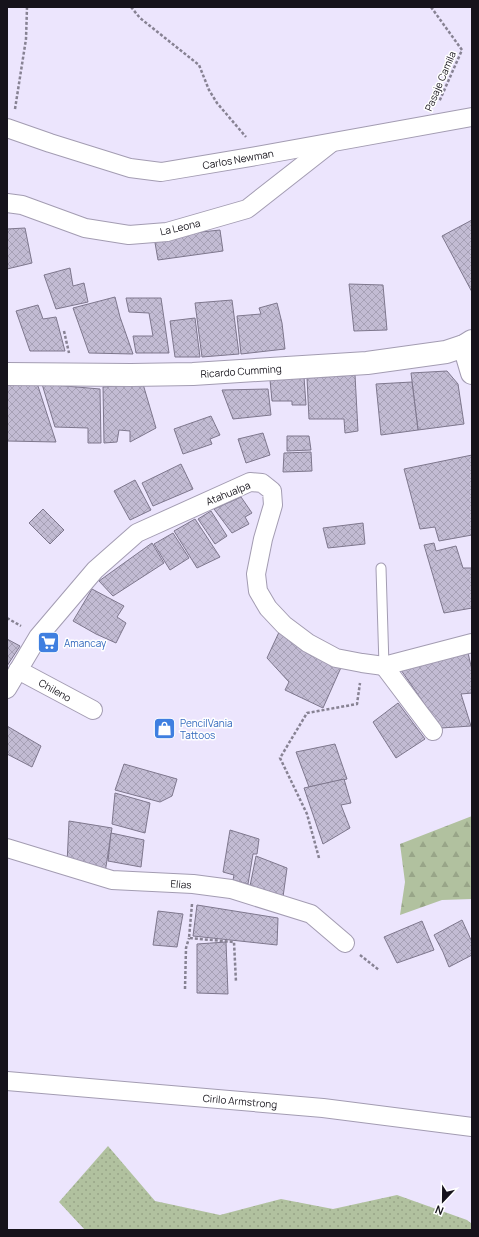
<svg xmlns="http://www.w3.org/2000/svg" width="479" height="1237" viewBox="0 0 479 1237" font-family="Manrope,sans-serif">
<defs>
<pattern id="grass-dots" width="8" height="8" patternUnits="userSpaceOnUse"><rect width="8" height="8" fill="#b1c19f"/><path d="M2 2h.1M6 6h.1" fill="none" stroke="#98a588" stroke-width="1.8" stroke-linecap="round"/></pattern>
<pattern id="forest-firs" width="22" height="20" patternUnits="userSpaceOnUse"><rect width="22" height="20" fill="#b1c19f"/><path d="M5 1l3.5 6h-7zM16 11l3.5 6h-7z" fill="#98a588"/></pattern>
<pattern id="building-cross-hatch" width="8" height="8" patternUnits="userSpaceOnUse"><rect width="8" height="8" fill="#c2bbd3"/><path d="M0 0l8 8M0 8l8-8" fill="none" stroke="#a6a0b5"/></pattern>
</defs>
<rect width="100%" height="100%" fill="#ece5fd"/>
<!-- grass -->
<polygon fill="url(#grass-dots)" points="108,1146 155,1201 220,1215 281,1199 333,1209 397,1195 467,1220 472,1224 472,1230 85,1230 59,1202"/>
<!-- forest -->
<polygon fill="url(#forest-firs)" points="472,816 472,899 442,900 400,915 405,882 400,844"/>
<!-- building -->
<g fill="url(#building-cross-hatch)" stroke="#7e778d">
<polygon points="472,220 472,292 442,236"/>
<polygon points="25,228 32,263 7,269 7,229"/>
<polygon points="220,230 223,251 158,260 154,237"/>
<polygon points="70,268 73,286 84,283 88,302 56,309 44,275"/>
<polygon points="349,284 383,285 387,330 354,331"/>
<polygon points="115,297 120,317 133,354 89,353 73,308"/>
<polygon points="126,298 161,298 169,353 136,353 133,336 153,336 149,313 129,312"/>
<polygon points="232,300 239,354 202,357 195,303"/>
<polygon points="277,303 282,323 285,349 241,354 237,316 261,314 259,308"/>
<polygon points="38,305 43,319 56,317 65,351 30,351 16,311"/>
<polygon points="195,318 200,357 175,357 170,321"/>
<polygon points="447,371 458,384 464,424 418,430 411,373"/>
<polygon points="355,375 358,431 345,433 344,419 309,419 307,378"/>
<polygon points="304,377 306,405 292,405 292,401 272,401 270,380"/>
<polygon points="412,382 418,430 381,435 376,384"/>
<polygon points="7,383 37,383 56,442 7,441"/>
<polygon points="42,384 100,389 101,443 88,443 88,428 55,427"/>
<polygon points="143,384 156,428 130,442 130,431 119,430 117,442 104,443 103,387"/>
<polygon points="268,389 271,415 233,419 222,390"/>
<polygon points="211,416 220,435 210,439 212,444 183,454 174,429"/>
<polygon points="263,433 270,455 246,463 238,439"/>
<polygon points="287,436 309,436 311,450 287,451"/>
<polygon points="311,452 312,471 283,472 284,453"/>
<polygon points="472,455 472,535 439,541 435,527 420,529 404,469"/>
<polygon points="181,464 193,489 153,506 142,483"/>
<polygon points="135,480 151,510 130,520 114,491"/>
<polygon points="241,497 252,513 245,517 249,524 232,533 214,509"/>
<polygon points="43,509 64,530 50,544 29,523"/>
<polygon points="211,511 227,536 215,544 198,519"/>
<polygon points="195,519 220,557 197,568 174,531"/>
<polygon points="363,523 365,544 328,548 323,528"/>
<polygon points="173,533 189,558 170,570 154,544"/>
<polygon points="152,543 164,563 113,596 99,581"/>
<polygon points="434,543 436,551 456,546 463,568 472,568 472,608 444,613 424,545"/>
<polygon points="92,589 124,606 117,617 126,623 116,643 96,634 73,621"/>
<polygon points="280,630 310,655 343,663 323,708 285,690 289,682 267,658"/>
<polygon points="7,639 20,646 7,666"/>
<polygon points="468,653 472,670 472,693 461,694 471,726 441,728 401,670"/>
<polygon points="398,703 425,739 396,758 373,722"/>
<polygon points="7,726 41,746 32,767 7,754"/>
<polygon points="335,744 347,779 309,787 296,752"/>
<polygon points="124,764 177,779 172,796 160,802 115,790"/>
<polygon points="344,779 351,803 341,805 350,828 323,844 304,788"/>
<polygon points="115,793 150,803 145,833 112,824"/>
<polygon points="69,821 112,828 105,873 67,864"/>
<polygon points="230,830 259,839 257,854 253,854 248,884 233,880 234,875 223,872"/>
<polygon points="111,833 144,840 141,867 108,861"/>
<polygon points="256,856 287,868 283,897 249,891"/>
<polygon points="197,905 278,918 277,945 193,936"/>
<polygon points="158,911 183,914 177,947 153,945"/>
<polygon points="462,920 472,942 472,955 449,967 443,952 434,935"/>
<polygon points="422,921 434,950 397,963 384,937"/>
<polygon points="226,942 228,994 197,993 197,944"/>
</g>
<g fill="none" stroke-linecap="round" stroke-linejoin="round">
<defs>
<polyline id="lane" points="381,568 384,666"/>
<g id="street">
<polyline points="7,128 50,143 130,168 161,172 256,156 472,117"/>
<polyline points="7,203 22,205 85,228 129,235 167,232 247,209 330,144"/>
<polyline points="384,666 433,731"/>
<polyline points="18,670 93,710"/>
<polyline points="7,689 38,637 95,570 137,533 250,482 262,483 272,491 273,505 263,539 256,574 258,591 268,608 284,625 308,643 336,658 362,663 384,666 472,643"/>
<polyline points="7,848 112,880 193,884 231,889 311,914 345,943"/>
<polyline points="7,1081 323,1108 472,1127"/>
</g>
<g id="secondary">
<polyline points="464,346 472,373"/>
<polyline points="7,374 131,375 193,374 367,363 446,352 464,346 472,341"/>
</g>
</defs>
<!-- lane casing -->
<use href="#lane" stroke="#a39cb2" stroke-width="11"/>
<!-- street casing -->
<use href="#street" stroke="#a39cb2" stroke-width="20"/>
<!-- secondary casing -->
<use href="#secondary" stroke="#a39cb2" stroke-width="24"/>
<!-- path -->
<g stroke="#878293" stroke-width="2.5" stroke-dasharray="3 2" stroke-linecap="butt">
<polyline points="131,7 140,18 199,65 209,90 217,103 246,137"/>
<polyline points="431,7 462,50 439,102"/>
<polyline points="15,109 26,39 27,7"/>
<polyline points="64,331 69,353"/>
<polyline points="7,618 21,626"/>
<polyline points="319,858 307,814 280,758 307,713 357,704 360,683"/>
<polyline points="192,904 189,938 234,942 236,982"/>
<polyline points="360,955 379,970"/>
<polyline points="185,989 186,948 189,938"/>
</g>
<!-- lane -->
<use href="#lane" stroke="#fff" stroke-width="9"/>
<!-- street -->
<use href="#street" stroke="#fff" stroke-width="18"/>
<!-- secondary -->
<use href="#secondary" stroke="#fff" stroke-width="22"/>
</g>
<!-- icons -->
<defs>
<symbol id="supermarket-square" viewBox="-11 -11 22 22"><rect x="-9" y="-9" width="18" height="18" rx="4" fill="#3f7fe0" stroke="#fff"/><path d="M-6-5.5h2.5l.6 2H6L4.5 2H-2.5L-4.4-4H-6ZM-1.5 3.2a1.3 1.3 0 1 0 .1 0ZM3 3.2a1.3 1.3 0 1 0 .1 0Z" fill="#fff"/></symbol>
<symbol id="shop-square" viewBox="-11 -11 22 22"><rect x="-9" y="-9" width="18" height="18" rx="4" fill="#3f7fe0" stroke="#fff"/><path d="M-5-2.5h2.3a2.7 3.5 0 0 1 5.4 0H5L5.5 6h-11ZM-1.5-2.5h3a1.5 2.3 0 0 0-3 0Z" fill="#fff"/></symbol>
</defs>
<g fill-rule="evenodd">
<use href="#supermarket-square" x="36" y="630" width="25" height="25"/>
<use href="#shop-square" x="152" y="716" width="25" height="25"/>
</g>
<g text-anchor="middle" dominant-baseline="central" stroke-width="3" stroke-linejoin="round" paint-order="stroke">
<!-- street labels -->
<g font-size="10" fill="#16131b" stroke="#fff">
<text transform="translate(440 81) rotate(-67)">Pasaje Camila</text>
<text transform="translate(238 159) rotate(-10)">Carlos Newman</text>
<text transform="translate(180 227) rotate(-13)">La Leona</text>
<text transform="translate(241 371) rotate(-4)">Ricardo Cumming</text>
<text transform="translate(228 493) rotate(-22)">Atahualpa</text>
<text transform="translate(55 690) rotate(29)">Chileno</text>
<text transform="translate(181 884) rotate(4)">Elias</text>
<text transform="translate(240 1101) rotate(5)">Cirilo Armstrong</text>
</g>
<!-- shop labels -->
<g font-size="10" fill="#366cbe" stroke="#fff" text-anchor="start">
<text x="64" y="643">Amancay</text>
<text x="180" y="723">PencilVania<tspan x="180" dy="12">Tattoos</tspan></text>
</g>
</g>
<!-- border -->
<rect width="479" height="1237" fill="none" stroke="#16131b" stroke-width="16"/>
<!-- north arrow -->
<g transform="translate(443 1201) rotate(202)" stroke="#ffffff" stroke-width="3" paint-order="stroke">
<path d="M0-3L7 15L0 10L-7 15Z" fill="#16131b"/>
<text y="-6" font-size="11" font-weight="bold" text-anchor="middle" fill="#16131b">N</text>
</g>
</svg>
